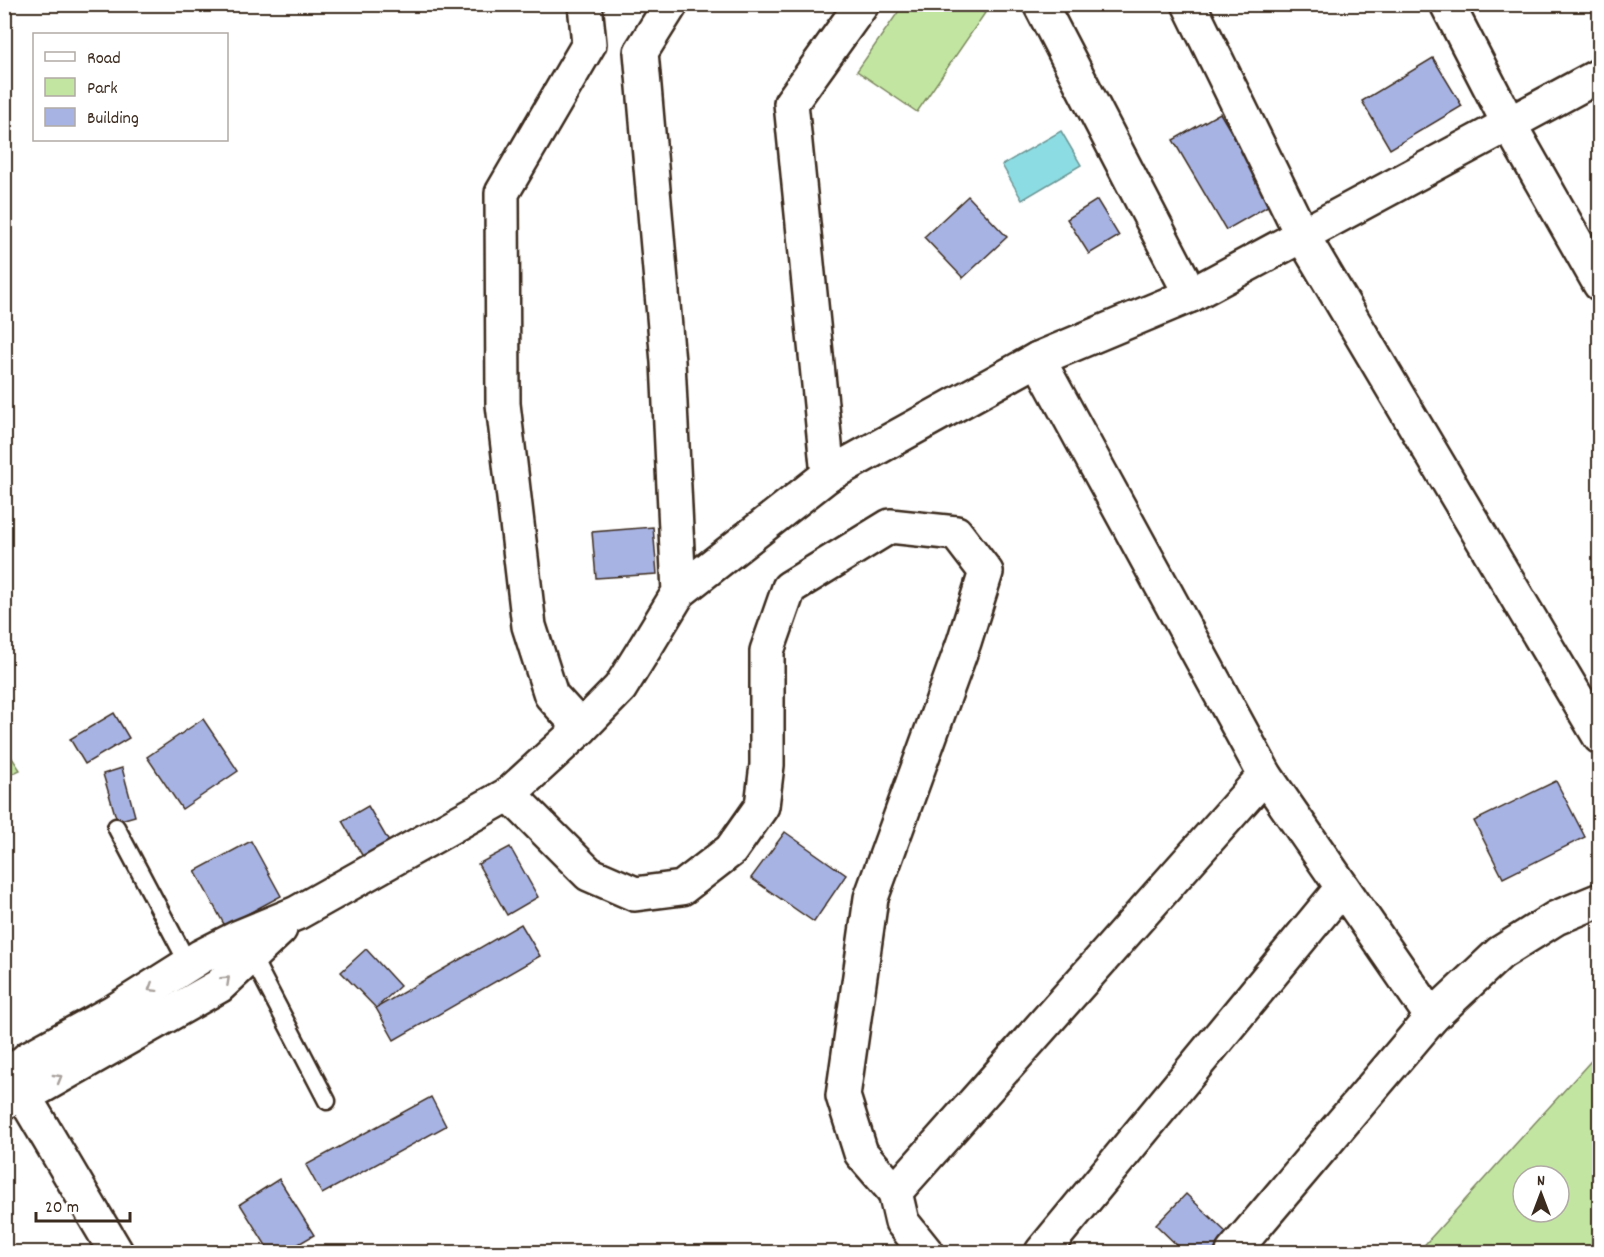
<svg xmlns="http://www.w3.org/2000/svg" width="1604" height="1257" viewBox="0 0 1604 1257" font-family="Dekko,sans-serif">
<rect width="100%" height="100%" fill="#fff"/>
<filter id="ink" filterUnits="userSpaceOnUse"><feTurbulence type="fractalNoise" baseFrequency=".0167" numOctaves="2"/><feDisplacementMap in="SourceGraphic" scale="12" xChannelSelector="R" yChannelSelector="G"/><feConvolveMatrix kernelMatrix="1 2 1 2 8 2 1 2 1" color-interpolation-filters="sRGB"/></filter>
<g filter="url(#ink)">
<!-- green -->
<g fill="#c2e6a1" stroke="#7e8860" stroke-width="1.5" fill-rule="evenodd">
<polygon points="903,5 973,5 985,13 917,112 857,71"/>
<polygon points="4,746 20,770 5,777 4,777"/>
<path d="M1599 1052V1252H1418ZM1523 1176H1559V1212H1523Z"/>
</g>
<!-- water -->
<polygon fill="#8cdde3" stroke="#6c9594" stroke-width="1.5" points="1061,131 1081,165 1022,200 1002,165"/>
<!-- building -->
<g fill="#a7b3e3" stroke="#3b2a1e" stroke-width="1.5">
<polygon points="1433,58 1462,106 1390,149 1362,101"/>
<polygon points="1220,113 1273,203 1226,230 1173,140"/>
<polygon points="968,196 1007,237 963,278 924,237"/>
<polygon points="1097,200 1119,236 1089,254 1067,219"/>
<polygon points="653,527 657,574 596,578 592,532"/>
<polygon points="114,713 129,738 85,764 70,739"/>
<polygon points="203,719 238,771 182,809 147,757"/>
<polygon points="122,768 135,816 117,821 103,774"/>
<polygon points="1556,781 1585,837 1503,878 1474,821"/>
<polygon points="368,806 392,847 366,862 342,821"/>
<polygon points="785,832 846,875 814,922 751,878"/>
<polygon points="251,841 281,896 225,926 195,871"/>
<polygon points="510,847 538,897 507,915 478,864"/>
<polygon points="521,924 540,956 394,1040 376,1008"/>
<polygon points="366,949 400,986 376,1008 341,972"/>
<polygon points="431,1097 446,1126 322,1194 306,1165"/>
<polygon points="279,1179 314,1235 285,1252 270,1252 240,1204"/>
<polygon points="1186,1194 1229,1235 1212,1252 1184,1252 1156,1225"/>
</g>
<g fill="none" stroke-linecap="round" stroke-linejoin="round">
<defs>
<g id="lane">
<polyline points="116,827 189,965"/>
<polyline points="251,955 327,1101"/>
</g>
<g id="street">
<polyline points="1040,4 1191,295"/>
<polyline points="1189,4 1302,235 1600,737"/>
<polyline points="1447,4 1509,124 1600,284"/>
<polyline points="1038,359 1265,775 1432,1017"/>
<polyline points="828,475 1038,359 1191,295 1600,75"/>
<polyline points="679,592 828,475 791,103 862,4"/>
<polyline points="581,728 551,695 529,626 503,404 502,193 589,44 585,4"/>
<polyline points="509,794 589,874 635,894 682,888 731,850 762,806 767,765 767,651 789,588 890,526 956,533 986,572 964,642 871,898 843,1096 861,1153 895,1192"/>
<polyline points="12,1076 116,1252"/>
<polyline points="4,1080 29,1058 113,1012 200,957 239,937 297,913 509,794 581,728 620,688 648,643 679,592 668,362 641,52 671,4"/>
<polyline points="4,1102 41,1087 219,986 280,929"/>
<polyline points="926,1252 902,1222 895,1192 1265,775"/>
<polyline points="1042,1252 1342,888"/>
<polyline points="1233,1252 1432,1017 1500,953 1556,918 1600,900"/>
</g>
</defs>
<!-- lane casing -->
<use href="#lane" stroke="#3b2a1e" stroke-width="21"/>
<!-- street casing -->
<use href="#street" stroke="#3b2a1e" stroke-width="38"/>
<!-- lane -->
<use href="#lane" stroke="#fff" stroke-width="16"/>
<!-- street -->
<use href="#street" stroke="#fff" stroke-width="33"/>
</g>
<!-- one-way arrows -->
<defs><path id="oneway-chevron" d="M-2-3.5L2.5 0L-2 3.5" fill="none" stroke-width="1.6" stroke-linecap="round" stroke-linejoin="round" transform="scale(1.5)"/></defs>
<g stroke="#a79f9a">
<use href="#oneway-chevron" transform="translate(226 980) rotate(-43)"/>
<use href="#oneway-chevron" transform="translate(152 988) rotate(148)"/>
<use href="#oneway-chevron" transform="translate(58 1078) rotate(-30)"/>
</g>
</g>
<!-- margin -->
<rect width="1604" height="1257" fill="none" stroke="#fff" stroke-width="24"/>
<rect x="12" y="12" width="1580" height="1233" fill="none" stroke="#3b2a1e" stroke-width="2" filter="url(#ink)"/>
<!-- legend -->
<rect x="33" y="33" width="195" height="108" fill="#ffffff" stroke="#b1aaa5" stroke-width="1.5"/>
<rect x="45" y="52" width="30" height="9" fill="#ffffff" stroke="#b1aaa5" stroke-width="1.5"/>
<text x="87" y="63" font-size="18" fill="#3b2a1e">Road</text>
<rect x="45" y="78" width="30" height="18" fill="#c2e6a1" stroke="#b1aaa5" stroke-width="1.5"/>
<text x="87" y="93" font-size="18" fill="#3b2a1e">Park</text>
<rect x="45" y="108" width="30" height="18" fill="#a7b3e3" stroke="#b1aaa5" stroke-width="1.5"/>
<text x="87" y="123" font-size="18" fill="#3b2a1e">Building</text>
<!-- north arrow -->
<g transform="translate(1541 1194)"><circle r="28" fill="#ffffff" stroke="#b1aaa5" stroke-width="1.5"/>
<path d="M0-4.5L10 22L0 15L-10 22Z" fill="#3b2a1e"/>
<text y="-9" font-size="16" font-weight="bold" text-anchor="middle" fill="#3b2a1e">N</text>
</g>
<!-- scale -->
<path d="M36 1212v9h94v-9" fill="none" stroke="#3b2a1e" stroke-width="3"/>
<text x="45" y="1212" font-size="18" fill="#3b2a1e" stroke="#ffffff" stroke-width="4.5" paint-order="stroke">20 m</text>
</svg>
